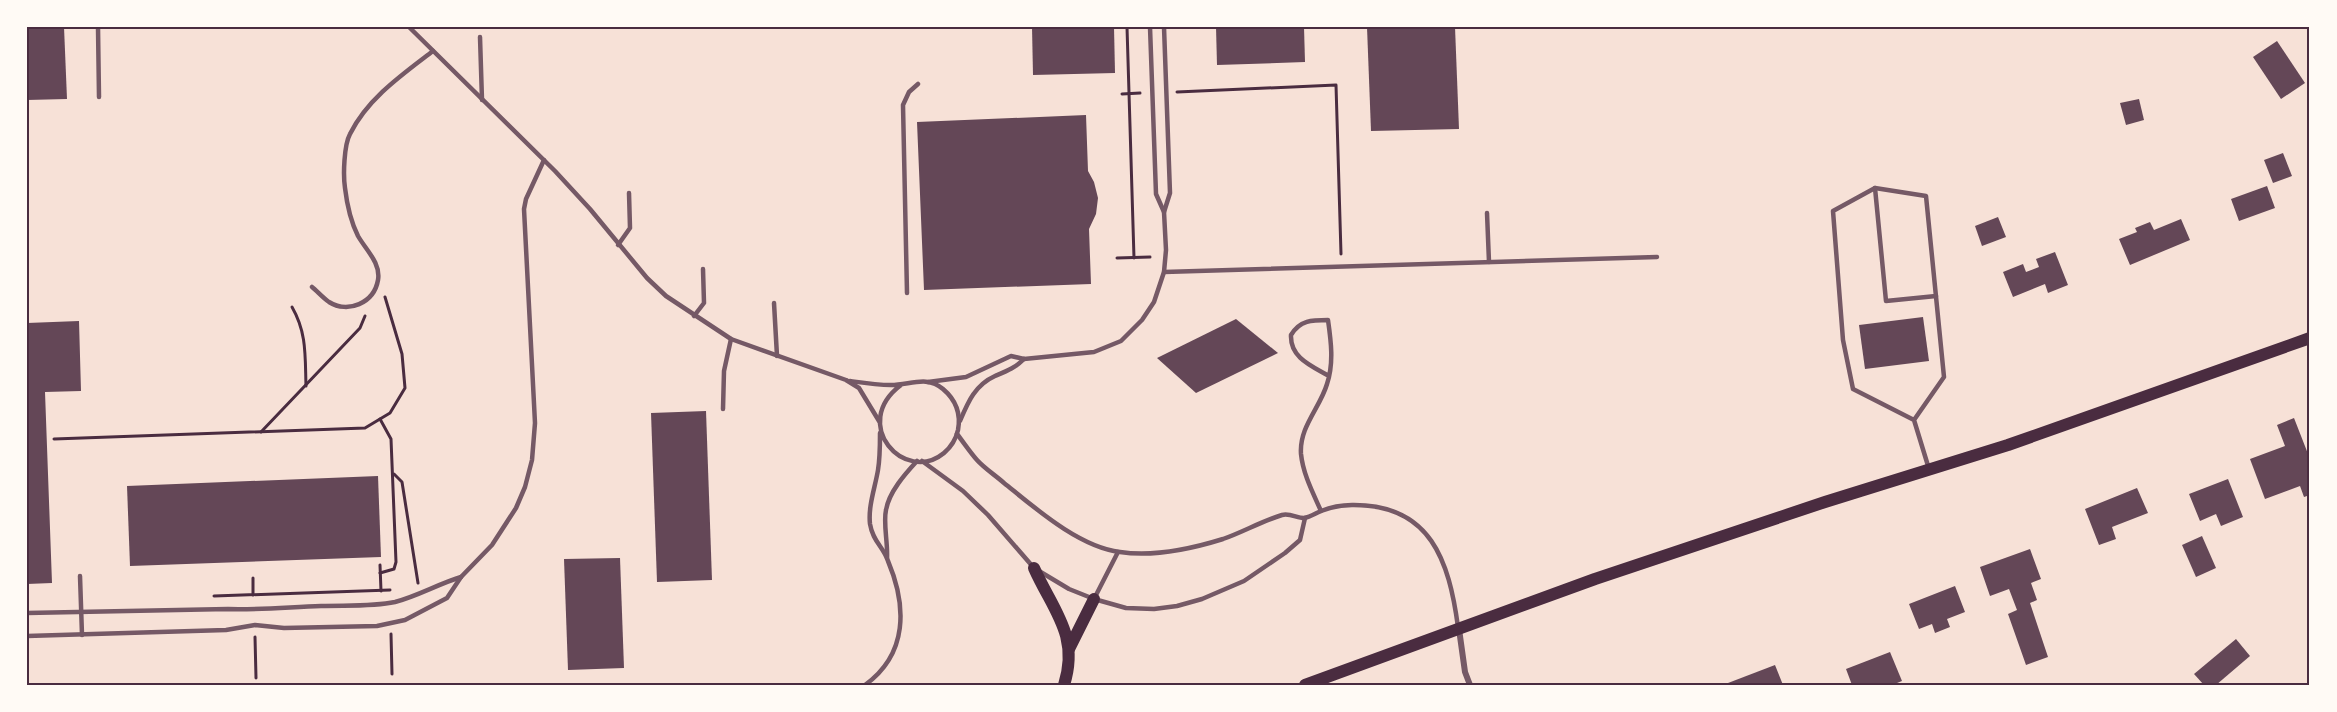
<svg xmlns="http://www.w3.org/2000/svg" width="2337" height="712" viewBox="0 0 2337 712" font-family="'Zilla Slab',serif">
<rect width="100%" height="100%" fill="#f7e1d7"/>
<!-- building -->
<g fill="#644757">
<polygon points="27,27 64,27 67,99 27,100"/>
<polygon points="1032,27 1114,27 1115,73 1033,75"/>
<polygon points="1216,27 1304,27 1305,62 1217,65"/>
<polygon points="1367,27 1455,27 1459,129 1371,131"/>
<polygon points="2277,41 2305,83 2281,99 2253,57"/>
<polygon points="2139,99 2144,120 2126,125 2120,103"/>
<polygon points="1086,115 1088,171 1094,182 1098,198 1096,214 1089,229 1091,284 924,290 917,122"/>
<polygon points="2283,153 2292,176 2273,183 2264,160"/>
<polygon points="2267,186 2275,208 2239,221 2231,199"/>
<polygon points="1998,217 2006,237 1982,246 1975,226"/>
<polygon points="2181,219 2190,240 2130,265 2119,239 2137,232 2135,228 2150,222 2154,230"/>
<polygon points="2055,252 2068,285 2048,293 2045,284 2013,297 2003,272 2023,264 2026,272 2039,267 2036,259"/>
<polygon points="1923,317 1929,361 1865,369 1859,325"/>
<polygon points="1236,319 1278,353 1196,393 1157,358"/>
<polygon points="79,321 81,391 45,392 52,583 27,584 27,323"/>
<polygon points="706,411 712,580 657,582 651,413"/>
<polygon points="2294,418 2310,459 2310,495 2304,497 2300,486 2265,499 2250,459 2285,446 2277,425"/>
<polygon points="378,476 381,557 130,566 127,486"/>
<polygon points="2228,479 2243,517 2221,526 2216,514 2200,521 2189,494"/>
<polygon points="2137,488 2148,513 2112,527 2116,539 2099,545 2085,509"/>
<polygon points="2202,536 2216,568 2196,577 2182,545"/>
<polygon points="2030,549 2041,579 2031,583 2037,600 2030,603 2048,657 2026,665 2008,614 2017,610 2009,589 1990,596 1980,567"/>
<polygon points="620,558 624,668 568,670 564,559"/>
<polygon points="1955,586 1965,612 1947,619 1950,627 1935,633 1932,624 1919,629 1909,604"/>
<polygon points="2236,639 2250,656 2216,685 2204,685 2194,674"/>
<polygon points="1890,652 1902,681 1892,685 1852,685 1846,669"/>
<polygon points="1775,665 1783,685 1729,685 1728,683"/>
</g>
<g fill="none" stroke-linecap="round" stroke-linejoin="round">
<!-- path -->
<g stroke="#4a2c40" stroke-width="3">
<polyline points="1127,27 1134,258"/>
<polyline points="1177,92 1336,85 1341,254"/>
<polyline points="1122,94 1140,93"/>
<polyline points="1117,258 1150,257"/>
<path d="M292 307C307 333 305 356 306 386"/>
<polyline points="380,419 391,439 396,562 394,569 380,573"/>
<polyline points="261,432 360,328 365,316"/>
<polyline points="54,439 365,428 390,413 405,388 402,354 385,297"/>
<polyline points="394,474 402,482 418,583"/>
<polyline points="380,565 381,591"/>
<polyline points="253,578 253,595"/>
<polyline points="214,596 390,590"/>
<polyline points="391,634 392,674"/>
<polyline points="255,637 256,678"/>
</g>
<!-- service -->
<g stroke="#755966" stroke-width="4.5">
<polyline points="98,27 99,97"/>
<polyline points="409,27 555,171 590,209 647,278 666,296 731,339 846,380 859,388 879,421"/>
<polyline points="480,37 482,100"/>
<polyline points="1875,188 1886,301 1936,296"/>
<polyline points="1164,212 1170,193 1164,27"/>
<polyline points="1487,213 1489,262"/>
<polyline points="618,245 630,228 629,193"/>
<polyline points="1164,272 1657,257"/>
<path d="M312 287C317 291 323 298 329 302 348 314 374 303 378 280 381 263 366 250 358 236 350 220 347 205 345 188 343 175 344 145 350 134 368 98 403 74 433 51"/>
<polyline points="907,293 903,105 909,92 918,84"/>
<polyline points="774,303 777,356"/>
<polyline points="694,316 704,303 703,269"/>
<path d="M850 381C864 383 877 385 891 385 910 385 927 375 943 389 956 400 961 414 958 430 956 439 951 447 944 453 905 485 849 424 901 385"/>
<polyline points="928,382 966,377 1011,356 1024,359 1094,352 1121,341 1142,320 1154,302 1164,272 1166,250 1164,212 1156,194 1150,27"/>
<polyline points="723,409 724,371 731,339"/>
<polyline points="1914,420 1944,377 1926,196 1875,188 1833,211 1843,340 1853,389 1914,420 1929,469"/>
<path d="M960 421C968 402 975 385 995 376 1007 371 1015 368 1024 359"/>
<path d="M957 434C964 443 970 452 977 460 984 468 995 475 1004 483 1035 508 1079 547 1120 552 1153 557 1191 549 1223 539 1243 532 1262 521 1282 515 1290 513 1297 518 1304 518 1310 517 1316 513 1321 511 1331 507 1341 505 1352 505 1431 504 1449 561 1458 627"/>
<polyline points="922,461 963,491 988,515 1034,568 1069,589 1094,599 1126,608 1154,609 1177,606 1202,599 1244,581 1285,553 1300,540 1305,518"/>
<path d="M1321 511C1313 493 1303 474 1301 454 1299 427 1320 408 1327 384 1334 363 1331 341 1328 320 1312 320 1300 320 1291 335 1290 358 1312 366 1329 376"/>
<path d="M887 558C888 543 883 523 886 510 889 492 905 474 917 461"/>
<polyline points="80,576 82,635"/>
<polyline points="1095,597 1118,552"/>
<path d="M27 613 228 609C259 610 290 607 321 606 345 605 372 607 395 602 418 596 438 584 461 577"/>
<polyline points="27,636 226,630 255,625 284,628 377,626 405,620 447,598 461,577 492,545 516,508 525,487 532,460 535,423 524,209 526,199 544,160"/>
<path d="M865 685C908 654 907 606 888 561 883 546 873 542 870 524 868 506 875 488 878 470 880 458 880 445 880 433"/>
</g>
<!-- minor -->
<polyline stroke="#755966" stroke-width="6" points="1459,629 1465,672 1470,685"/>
<!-- secondary -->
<g stroke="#4a2c40" stroke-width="12">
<path d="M1034 568C1052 609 1080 635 1064 685"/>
<polyline points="1069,649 1094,599"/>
<polyline points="1305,685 1595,579 1825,502 2008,445 2310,338"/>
</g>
</g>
<!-- border -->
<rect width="2337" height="712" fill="none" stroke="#fffaf5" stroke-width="57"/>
<rect x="28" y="28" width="2280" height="656" fill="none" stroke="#4a2c40" stroke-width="2"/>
</svg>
